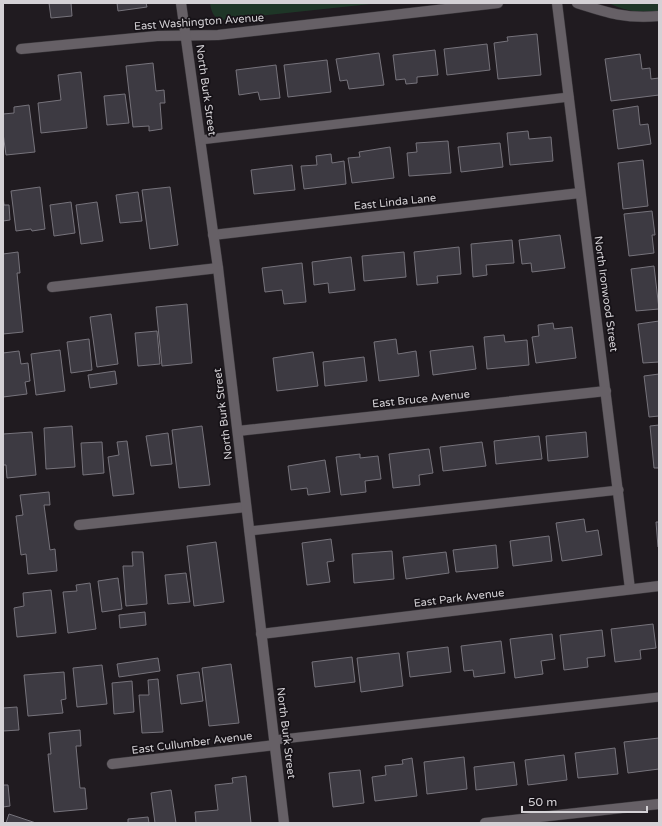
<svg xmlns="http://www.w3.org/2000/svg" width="662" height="826" viewBox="0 0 662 826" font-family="'Varela Round',sans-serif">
<rect width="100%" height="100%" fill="#201b20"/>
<!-- green -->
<g fill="#1e3627">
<path d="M210 3H380L221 20C213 17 211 11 210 3Z"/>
<path d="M608 3H659V11C640 14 626 11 608 3Z"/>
</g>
<!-- building -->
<g fill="#3d3a42" stroke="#76737b">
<polygon points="49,3 71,3 72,16 51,18"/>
<polygon points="117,3 146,3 147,7 118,11"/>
<polygon points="537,34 541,75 498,79 494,43 508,41 507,37"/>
<polygon points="487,44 490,70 447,75 444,49"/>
<polygon points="435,50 438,75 417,77 417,83 406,84 405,79 396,80 393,55"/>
<polygon points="379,53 384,85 349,89 347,80 340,81 336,59"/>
<polygon points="640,54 642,69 650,68 651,79 659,78 659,95 611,101 605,59"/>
<polygon points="327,60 331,92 288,97 284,65"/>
<polygon points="153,63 156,91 164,90 165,103 160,103 162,129 149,131 149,126 133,127 126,66"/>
<polygon points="276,65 280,98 260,100 258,92 239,95 236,70"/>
<polygon points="81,72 87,128 41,133 38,103 61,100 58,75"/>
<polygon points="125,94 129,123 107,125 104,96"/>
<polygon points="29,105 35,152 6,155 3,133 3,114 14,113 14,107"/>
<polygon points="638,106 640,125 648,124 651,144 618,149 613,110"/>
<polygon points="528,131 529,139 551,137 553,161 510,165 507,133"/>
<polygon points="448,141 451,173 409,176 407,153 417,152 416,143"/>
<polygon points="500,143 503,167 461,172 458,147"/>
<polygon points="390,147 394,178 352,183 348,158 360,157 359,152"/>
<polygon points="331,154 332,163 344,161 346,184 304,189 301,166 317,165 316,156"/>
<polygon points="643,160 648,206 623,209 618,163"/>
<polygon points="292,165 295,190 254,194 251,170"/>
<polygon points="40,187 45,229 32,231 31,229 16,231 11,191"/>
<polygon points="170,187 178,245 150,249 142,190"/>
<polygon points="138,192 142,221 120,223 116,195"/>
<polygon points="3,196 4,205 9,205 10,220 3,221"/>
<polygon points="71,202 75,233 54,236 50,205"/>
<polygon points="97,202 103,241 81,244 76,205"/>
<polygon points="652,211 655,235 652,235 654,253 629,256 624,214"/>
<polygon points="560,235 565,268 532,272 531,263 522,264 519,240"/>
<polygon points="512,240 514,263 486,265 487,275 473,277 471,244"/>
<polygon points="459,247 461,274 437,276 438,283 417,285 414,252"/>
<polygon points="18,252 20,273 17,273 23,332 3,334 3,254"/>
<polygon points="404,252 406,277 364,281 362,256"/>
<polygon points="351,257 355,290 329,293 328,283 314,285 312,262"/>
<polygon points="302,263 306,302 284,304 282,290 265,292 262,268"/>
<polygon points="654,266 659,309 636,311 631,269"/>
<polygon points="187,304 192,363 162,366 156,307"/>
<polygon points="111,314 118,364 97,367 90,317"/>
<polygon points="659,321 659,362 643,363 638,324"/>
<polygon points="553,323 554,329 572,327 576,358 536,363 532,337 539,336 538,325"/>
<polygon points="157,331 160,364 138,366 135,333"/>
<polygon points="504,335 505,342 527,340 529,365 487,369 484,337"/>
<polygon points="89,339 92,370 71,373 67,342"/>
<polygon points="396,339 398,354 416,351 419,376 379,381 374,342"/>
<polygon points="473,346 476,369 433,375 430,351"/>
<polygon points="60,350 65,391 36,395 31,354"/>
<polygon points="19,351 21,364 28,363 30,381 25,382 27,394 3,397 3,353"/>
<polygon points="313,352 318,386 277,391 273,358"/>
<polygon points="364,357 367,381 325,386 323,362"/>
<polygon points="115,371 117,384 90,388 88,375"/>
<polygon points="659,374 659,416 649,417 644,376"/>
<polygon points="659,425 659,468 654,468 650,426"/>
<polygon points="72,426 75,467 46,469 44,428"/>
<polygon points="202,426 210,485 179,488 172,430"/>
<polygon points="32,432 36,475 7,478 6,465 3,465 3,434"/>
<polygon points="586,432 588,457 548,461 546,436"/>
<polygon points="168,433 172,464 151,466 146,436"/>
<polygon points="539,436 542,459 496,464 494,441"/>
<polygon points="127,441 134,494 113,496 108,457 119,455 117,442"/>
<polygon points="102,442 104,473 83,475 81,443"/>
<polygon points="482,442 486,466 443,471 440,447"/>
<polygon points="429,449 433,473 419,475 420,485 393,488 389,454"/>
<polygon points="360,454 360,458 378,456 381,479 365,481 366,492 341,495 336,457"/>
<polygon points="325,460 330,492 308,495 307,488 291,490 288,466"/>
<polygon points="49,492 50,505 44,505 50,550 55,549 57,571 28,574 26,554 21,555 16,516 23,515 20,495"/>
<polygon points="584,519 586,532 598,530 602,555 562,561 556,523"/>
<polygon points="656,522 659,522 659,547 658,547"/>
<polygon points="549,536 552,561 513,566 510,541"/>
<polygon points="331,539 334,561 327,562 330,582 307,585 302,543"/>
<polygon points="216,542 224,602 194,606 187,546"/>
<polygon points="496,545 498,568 456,572 453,550"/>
<polygon points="392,551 394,579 354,583 352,554"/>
<polygon points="132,552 143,552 147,604 126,606 123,566 133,566"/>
<polygon points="446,552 449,573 406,579 403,557"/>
<polygon points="186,573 190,602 168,604 165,575"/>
<polygon points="118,578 122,609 102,612 98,581"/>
<polygon points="90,583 96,629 68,633 63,592 77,591 76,585"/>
<polygon points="51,590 56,633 17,637 14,608 24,606 23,593"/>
<polygon points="145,612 146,625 120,628 119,615"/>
<polygon points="653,624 656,648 640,650 641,659 615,662 611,629"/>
<polygon points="602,630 605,656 587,658 588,667 564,670 560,635"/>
<polygon points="552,634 555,659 541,661 543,674 515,678 510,639"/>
<polygon points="501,641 505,673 474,677 473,670 464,671 461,646"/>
<polygon points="448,647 451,672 410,677 407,652"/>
<polygon points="399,653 403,686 361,692 357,658"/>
<polygon points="352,657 355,682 315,687 312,662"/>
<polygon points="158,658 160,671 119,677 117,664"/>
<polygon points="231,664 239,723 209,726 202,668"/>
<polygon points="102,665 107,704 77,707 73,668"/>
<polygon points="64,672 66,699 61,700 63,713 28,716 24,675"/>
<polygon points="199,672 203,701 181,704 177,675"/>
<polygon points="158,679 163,732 142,733 139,695 149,695 148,680"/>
<polygon points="132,681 134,712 114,714 112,683"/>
<polygon points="17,707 19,730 3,731 3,708"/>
<polygon points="80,730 81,746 76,746 80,788 85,788 87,809 54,812 48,754 51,754 49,733"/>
<polygon points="659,738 659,769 628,773 624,742"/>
<polygon points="615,748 618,774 578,778 575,753"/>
<polygon points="564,755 567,780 528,785 525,760"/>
<polygon points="464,757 467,789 427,794 424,762"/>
<polygon points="412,758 417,796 375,801 372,777 386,775 385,766 403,764 402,760"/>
<polygon points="514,762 517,785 476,790 474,767"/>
<polygon points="360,770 364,803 333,807 329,773"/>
<polygon points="246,776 251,823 196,823 195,812 218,810 215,785 233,783 232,778"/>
<polygon points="3,785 8,785 10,806 3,807"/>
<polygon points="171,790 176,823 155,823 151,793"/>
<polygon points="9,814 36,823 6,823"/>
<polygon points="148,817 149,823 128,823 128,819"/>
</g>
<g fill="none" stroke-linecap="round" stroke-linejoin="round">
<defs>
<g id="service">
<polyline points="200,140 569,97"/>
<polyline points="249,531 619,490"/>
<polyline points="274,740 659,697"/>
</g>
<g id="minor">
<polyline points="557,3 630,589"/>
<path d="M577 3C608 13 626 19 659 16"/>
<polyline points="21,49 157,36 218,35 498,3"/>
<polyline points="213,235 580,193"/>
<polyline points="52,287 218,268"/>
<polyline points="238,431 606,391"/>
<polyline points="79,525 246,507"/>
<polyline points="261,634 659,586"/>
<polyline points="112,764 275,745"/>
<polyline points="485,823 659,804"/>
</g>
<polyline id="tertiary" points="181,3 218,268 284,823"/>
</defs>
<!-- service casing -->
<use href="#service" stroke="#3a373b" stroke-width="10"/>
<!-- minor casing -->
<use href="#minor" stroke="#3a373b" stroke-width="11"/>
<!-- tertiary casing -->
<use href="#tertiary" stroke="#3a373b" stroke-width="11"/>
<!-- service -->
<use href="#service" stroke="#666066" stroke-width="9"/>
<!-- minor -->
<use href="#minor" stroke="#666066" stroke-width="10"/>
<!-- tertiary -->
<use href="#tertiary" stroke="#666066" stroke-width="10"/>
</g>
<g text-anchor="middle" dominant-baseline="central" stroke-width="3.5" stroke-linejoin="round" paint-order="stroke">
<!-- street labels -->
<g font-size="11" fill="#d4d1d5" stroke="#161217">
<text transform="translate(199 22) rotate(-4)">East Washington Avenue</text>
<text transform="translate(206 90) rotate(82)">North Burk Street</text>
<text transform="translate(395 202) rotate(-6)">East Linda Lane</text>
<text transform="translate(606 294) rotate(82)">North Ironwood Street</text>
<text transform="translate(421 399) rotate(-6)">East Bruce Avenue</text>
<text transform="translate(223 414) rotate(-97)">North Burk Street</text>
<text transform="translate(459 598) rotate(-7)">East Park Avenue</text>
<text transform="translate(286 733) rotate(83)">North Burk Street</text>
<text transform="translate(192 743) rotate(-7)">East Cullumber Avenue</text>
</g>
</g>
<!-- border -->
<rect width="662" height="826" fill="none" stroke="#d4d1d5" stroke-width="8"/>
<!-- scale -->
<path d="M522 806v6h125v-6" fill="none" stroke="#d4d1d5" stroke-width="2"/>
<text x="528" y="806" font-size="12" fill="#d4d1d5" stroke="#161217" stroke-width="3" paint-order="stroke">50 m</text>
</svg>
